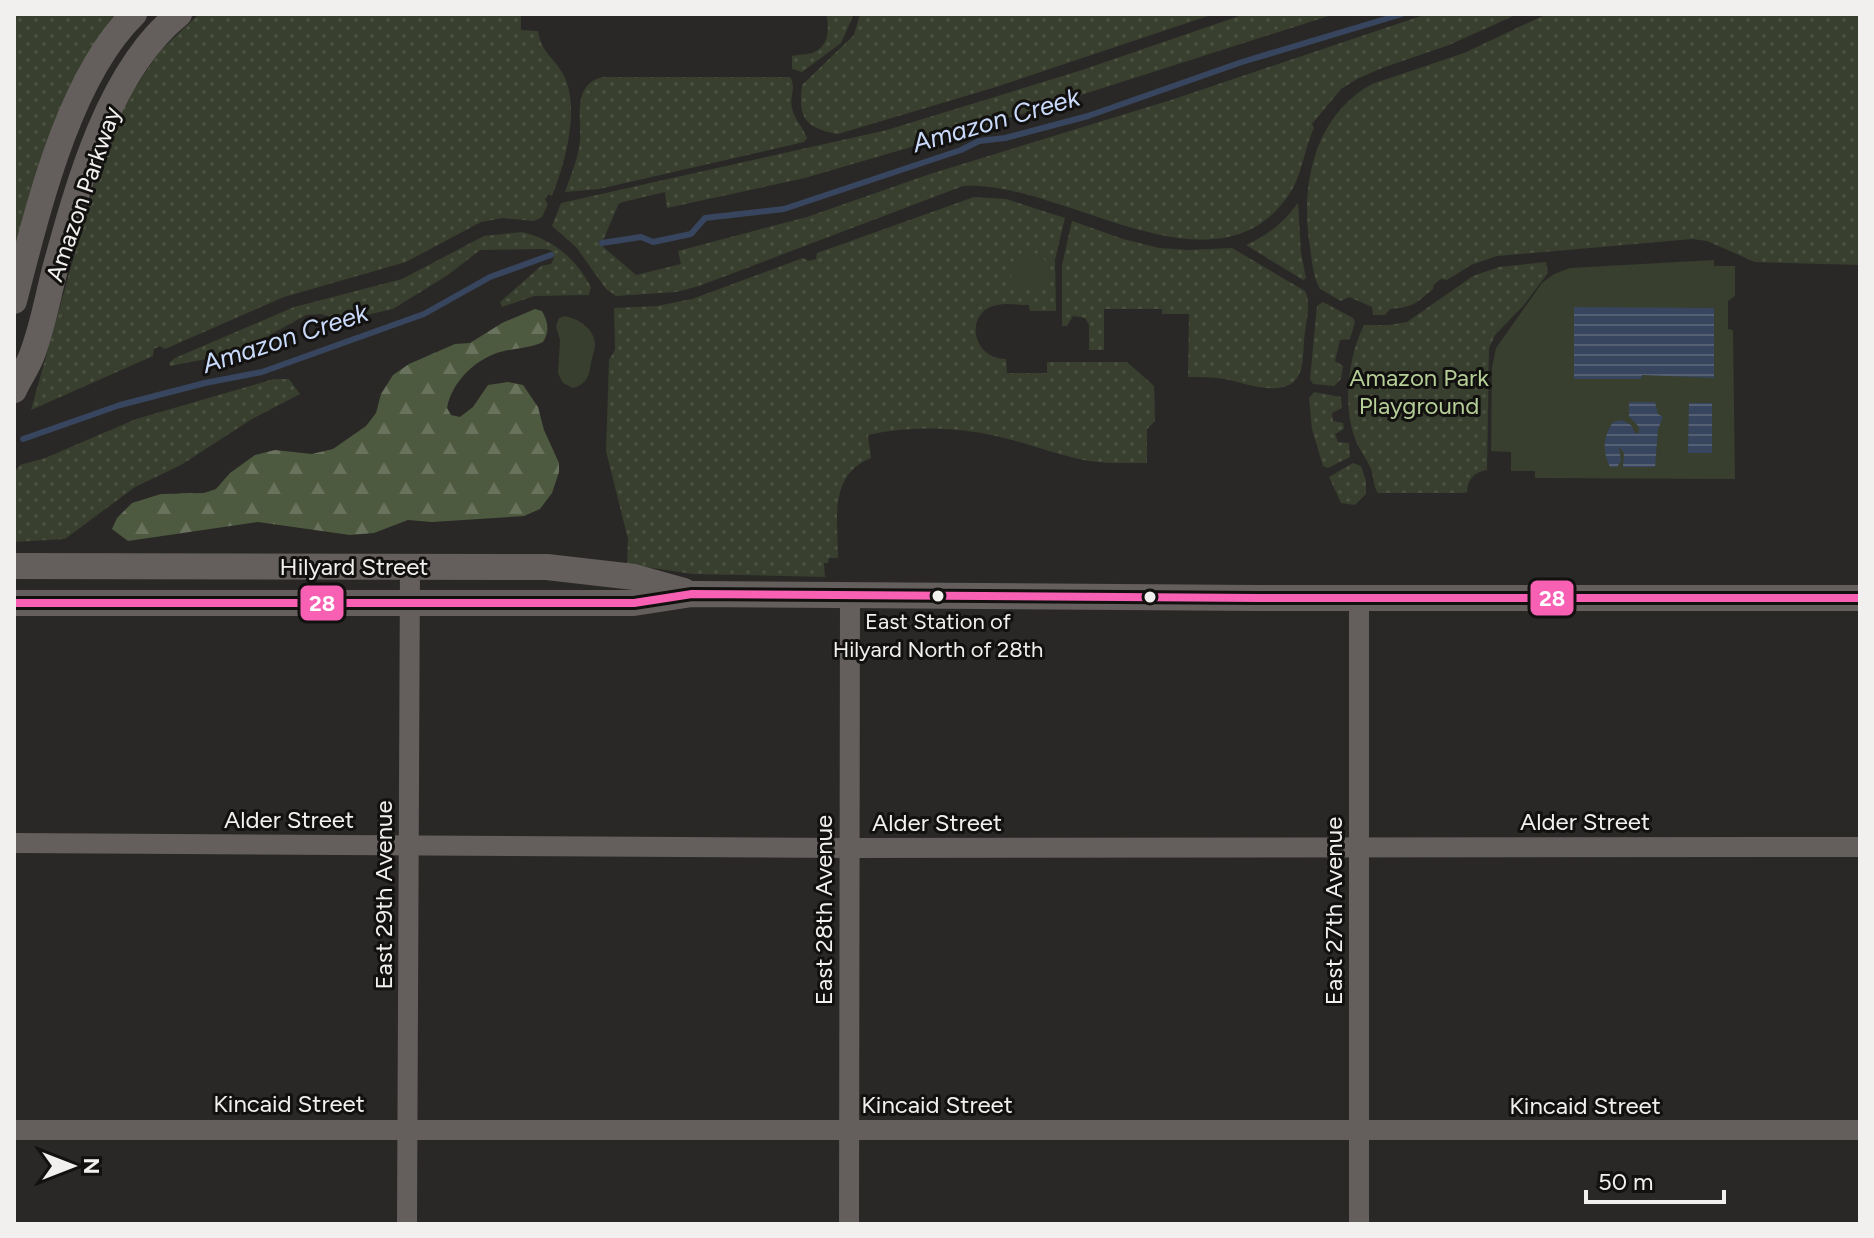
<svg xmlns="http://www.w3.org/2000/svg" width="1874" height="1238" viewBox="0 0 1874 1238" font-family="Figtree,sans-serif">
<defs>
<pattern id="grass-dots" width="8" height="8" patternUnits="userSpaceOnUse" patternTransform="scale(2)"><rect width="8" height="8" fill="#383f2e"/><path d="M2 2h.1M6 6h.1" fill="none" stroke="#4c5242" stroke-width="1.8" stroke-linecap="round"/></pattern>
<pattern id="forest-firs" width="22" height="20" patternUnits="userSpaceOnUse" patternTransform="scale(2)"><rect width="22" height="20" fill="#4e5a40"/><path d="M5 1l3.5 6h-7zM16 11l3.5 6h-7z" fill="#68725c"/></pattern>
<pattern id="water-rules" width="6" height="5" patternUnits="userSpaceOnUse" patternTransform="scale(2)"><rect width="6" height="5" fill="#38455e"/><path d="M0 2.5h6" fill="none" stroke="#556075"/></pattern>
</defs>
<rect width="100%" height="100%" fill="#292826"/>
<!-- grass -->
<g fill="url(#grass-dots)">
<polygon points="14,14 120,14 14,265"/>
<path d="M199 14H521V30L538 31C542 54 553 56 563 74 581 106 565 164 552 196L548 194 545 200 548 204 542 217 534 221 503 218 481 222 406 262 284 297 165 349 160 346 154 349 153 356 31 410 105 145 128 98 160 51Z"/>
<path d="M826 14H854L841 43 802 72 792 69V56C799 54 805 55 812 53 829 47 830 29 826 14Z"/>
<path d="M860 14H1214L996 87 838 134C805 128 798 118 802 85L854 35Z"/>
<path d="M1245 14H1335L993 123 805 178 667 208 665 192 619 203 601 245 636 275 681 264 678 251 807 217 930 174 1171 100 1415 18 1427 14H1518L1449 45 1382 68 1357 79 1341 89 1312 124 1314 128C1304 149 1302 177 1288 196 1214 303 1060 179 963 186L699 286 676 292 616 296 606 289 576 247 552 226 561 203 887 130 1082 70Z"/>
<path d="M1547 14H1860V265L1755 262 1707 241 1692 239 1497 256 1471 265 1447 280 1441 279 1434 284 1433 289C1415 304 1413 307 1390 309L1385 315H1373L1372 307 1349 297 1341 301 1320 289C1313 277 1312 261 1310 247 1300 185 1314 116 1372 84L1464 53Z"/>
<path d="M603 77H790C797 88 789 96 792 108 794 119 803 127 807 138L804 142 599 189 565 192C570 178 576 163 579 149 584 122 569 85 603 77Z"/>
<path d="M974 197 1006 199 1065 218 1055 260 1056 311H1030L1029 305C1019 305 1007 303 997 305 964 311 971 359 1006 359L1007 373H1047V362H1127L1154 386 1155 421 1147 429V463C1124 463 1102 464 1079 459 1055 454 1032 445 1008 439 963 427 914 425 868 435L871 458C828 475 838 521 838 558H829L828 563H824L825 577 692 574 627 564 628 539 606 451 609 360 615 350 614 308 657 306 692 299 803 258 809 261 816 259 817 253Z"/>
<path d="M1298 203 1301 253 1306 278 1303 280 1246 245C1268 235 1283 223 1298 203Z"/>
<path d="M1072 221 1123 239 1159 248 1190 250 1232 248 1305 291C1312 303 1305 326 1304 341 1303 352 1304 368 1297 378 1282 399 1242 382 1225 379 1212 377 1199 377 1188 377L1189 314H1162V309H1104V350H1089V325L1085 318 1073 316 1067 326H1062V265Z"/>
<path d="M522 232C553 239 576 259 591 287L589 295 534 296 502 307 500 302 541 266 551 264 554 258 552 251 546 249 480 250 448 275 393 309 344 320 320 314 306 315 237 353 170 366 169 363 175 358 294 307 402 279 484 236Z"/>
<path d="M1546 262 1548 273 1523 306 1495 335 1489 348 1487 470C1474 472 1468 479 1467 492L1463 493H1378C1373 485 1374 478 1371 469 1367 459 1360 451 1356 441 1342 407 1348 357 1364 325H1389L1407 322 1473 276 1499 267Z"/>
<polygon points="1323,302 1353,318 1355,322 1350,339 1340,340 1335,361 1343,366 1341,379 1334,386 1313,384 1310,379 1317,306"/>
<polygon points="274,379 289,379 300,394 252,419 181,465 135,487 65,539 14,542 14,473 20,465 45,458 136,419"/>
<polygon points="1314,392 1341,397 1342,408 1332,413 1333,421 1343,423 1344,429 1335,434 1338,442 1349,443 1350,457 1328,468 1323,466 1312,429 1309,398"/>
<polygon points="1353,463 1361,466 1366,481 1366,494 1355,505 1341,503 1329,477"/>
</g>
<!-- forest -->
<path fill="url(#forest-firs)" d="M535 309 542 311C548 322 550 331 543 342 531 348 517 348 504 351 477 357 452 381 447 408L451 415 460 417 473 407 488 385 508 382 523 385 538 407 544 430 559 463V472L552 493 540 509 524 516 432 522 408 520 374 533 350 535 258 522 128 541 112 529 117 518 132 503 161 494 204 493 216 489 230 473 255 455 275 450 312 454 333 449 366 426 376 413 381 394 393 375 409 364 455 344 470 343 502 323Z"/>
<!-- garden -->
<g fill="#383f2e">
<path d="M1031 252C1050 256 1049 270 1049 287H1011L1012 262 1019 255Z"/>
<polygon points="1714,260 1714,266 1735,266 1735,296 1728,301 1728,329 1733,330 1735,479 1535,478 1535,471 1511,471 1511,452 1491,451 1492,367 1496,348 1542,283 1554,274 1570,268"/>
<path d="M565 316C579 319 595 329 595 345 595 350 593 354 592 358 589 373 590 383 573 388L563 383 558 373 560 340 556 326 559 318Z"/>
</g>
<!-- water -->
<g fill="url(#water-rules)">
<polygon points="1574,307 1714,308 1714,378 1642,375 1641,379 1574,379"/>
<path d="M1629 402H1655L1658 414 1663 417 1658 429 1655 467H1623L1624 453 1619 447 1621 461 1617 467H1610C1602 450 1603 437 1613 422L1622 420 1631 425 1635 433H1639V427L1629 416Z"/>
<polygon points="1689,403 1712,403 1712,453 1688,453"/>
</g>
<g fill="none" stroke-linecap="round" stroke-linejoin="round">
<!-- stream -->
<g stroke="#38455e" stroke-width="6">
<polyline points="602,243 641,237 653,242 691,234 705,218 784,209 961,150 979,141 1005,138 1088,116 1242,62 1402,14"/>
<polyline points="23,439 120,405 205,383 262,372 424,314 490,277 551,255"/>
</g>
<!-- minor -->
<g stroke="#645e5d" stroke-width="20">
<polyline points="1359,598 1359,1224"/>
<polyline points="14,843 849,848 1860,847"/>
<polyline points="14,1130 1860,1130"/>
<polyline points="407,1224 410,566"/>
<polyline points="849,1224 850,596"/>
</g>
<!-- major -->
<g stroke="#645f5d" stroke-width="26">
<path d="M14 301C37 213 68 78 134 14"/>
<path d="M14 390C20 377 29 365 33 352 43 325 48 296 55 269 78 185 109 70 179 14"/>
<polyline points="14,566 547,567 634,577 684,591"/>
<polyline points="14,603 634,603 692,594 1258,598 1860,598"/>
</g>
<defs>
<polyline id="bus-1" points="14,603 634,603 692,594 1258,598 1860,598"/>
</defs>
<!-- bus-1 casing -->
<use href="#bus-1" stroke="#121110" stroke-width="14"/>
<!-- bus-1 -->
<use href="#bus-1" stroke="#f860b3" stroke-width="8"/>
</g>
<!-- markers -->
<g fill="#f1f0ee" stroke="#121110" stroke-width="3">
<circle cx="938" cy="596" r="7"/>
<circle cx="1150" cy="597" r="7"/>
</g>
<g text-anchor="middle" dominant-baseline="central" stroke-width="6" stroke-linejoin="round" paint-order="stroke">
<!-- bus labels -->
<g font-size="22" fill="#f1f0ee" stroke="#121110">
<text x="938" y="621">East Station of<tspan x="938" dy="28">Hilyard North of 28th</tspan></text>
</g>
<!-- street labels -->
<g font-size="24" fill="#f1f0ee" stroke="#121110">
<text transform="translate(83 194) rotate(-71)">Amazon Parkway</text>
<text x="354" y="566">Hilyard Street</text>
<text x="289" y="819">Alder Street</text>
<text x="1585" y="821">Alder Street</text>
<text x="937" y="822">Alder Street</text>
<text transform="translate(383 895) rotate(-90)">East 29th Avenue</text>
<text transform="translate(823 910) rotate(-90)">East 28th Avenue</text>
<text transform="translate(1333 911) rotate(-90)">East 27th Avenue</text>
<text x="289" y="1103">Kincaid Street</text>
<text x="937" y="1104">Kincaid Street</text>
<text x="1585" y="1105">Kincaid Street</text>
</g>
<!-- park labels -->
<g font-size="24" fill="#b5cd96" stroke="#121110">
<text x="1419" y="377">Amazon Park<tspan x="1419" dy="28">Playground</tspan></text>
</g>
<!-- water labels -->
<g font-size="26" font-style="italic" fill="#c9dafa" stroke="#121110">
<text transform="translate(996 120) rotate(-16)">Amazon Creek</text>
<text transform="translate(285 338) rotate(-18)">Amazon Creek</text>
</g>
</g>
<g stroke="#121110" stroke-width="3">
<rect x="1529" y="579" width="46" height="38" rx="8" fill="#f860b3"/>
<rect x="299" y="584" width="46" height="38" rx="8" fill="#f860b3"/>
</g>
<g font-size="22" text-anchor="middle" font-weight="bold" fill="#fff">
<text x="1552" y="606">28</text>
<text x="322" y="611">28</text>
</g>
<!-- border -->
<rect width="1874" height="1238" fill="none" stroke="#f1f0ee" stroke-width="32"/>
<!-- north arrow -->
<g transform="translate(72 1166) rotate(90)" stroke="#121110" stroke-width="6" paint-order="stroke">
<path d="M0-6L14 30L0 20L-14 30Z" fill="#f1f0ee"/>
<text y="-12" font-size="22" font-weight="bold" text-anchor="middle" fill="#f1f0ee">N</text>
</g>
<!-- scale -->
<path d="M1586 1190v12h138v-12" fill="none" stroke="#f1f0ee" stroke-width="4"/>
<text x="1598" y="1190" font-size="24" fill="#f1f0ee" stroke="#121110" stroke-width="6" paint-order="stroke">50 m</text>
</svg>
